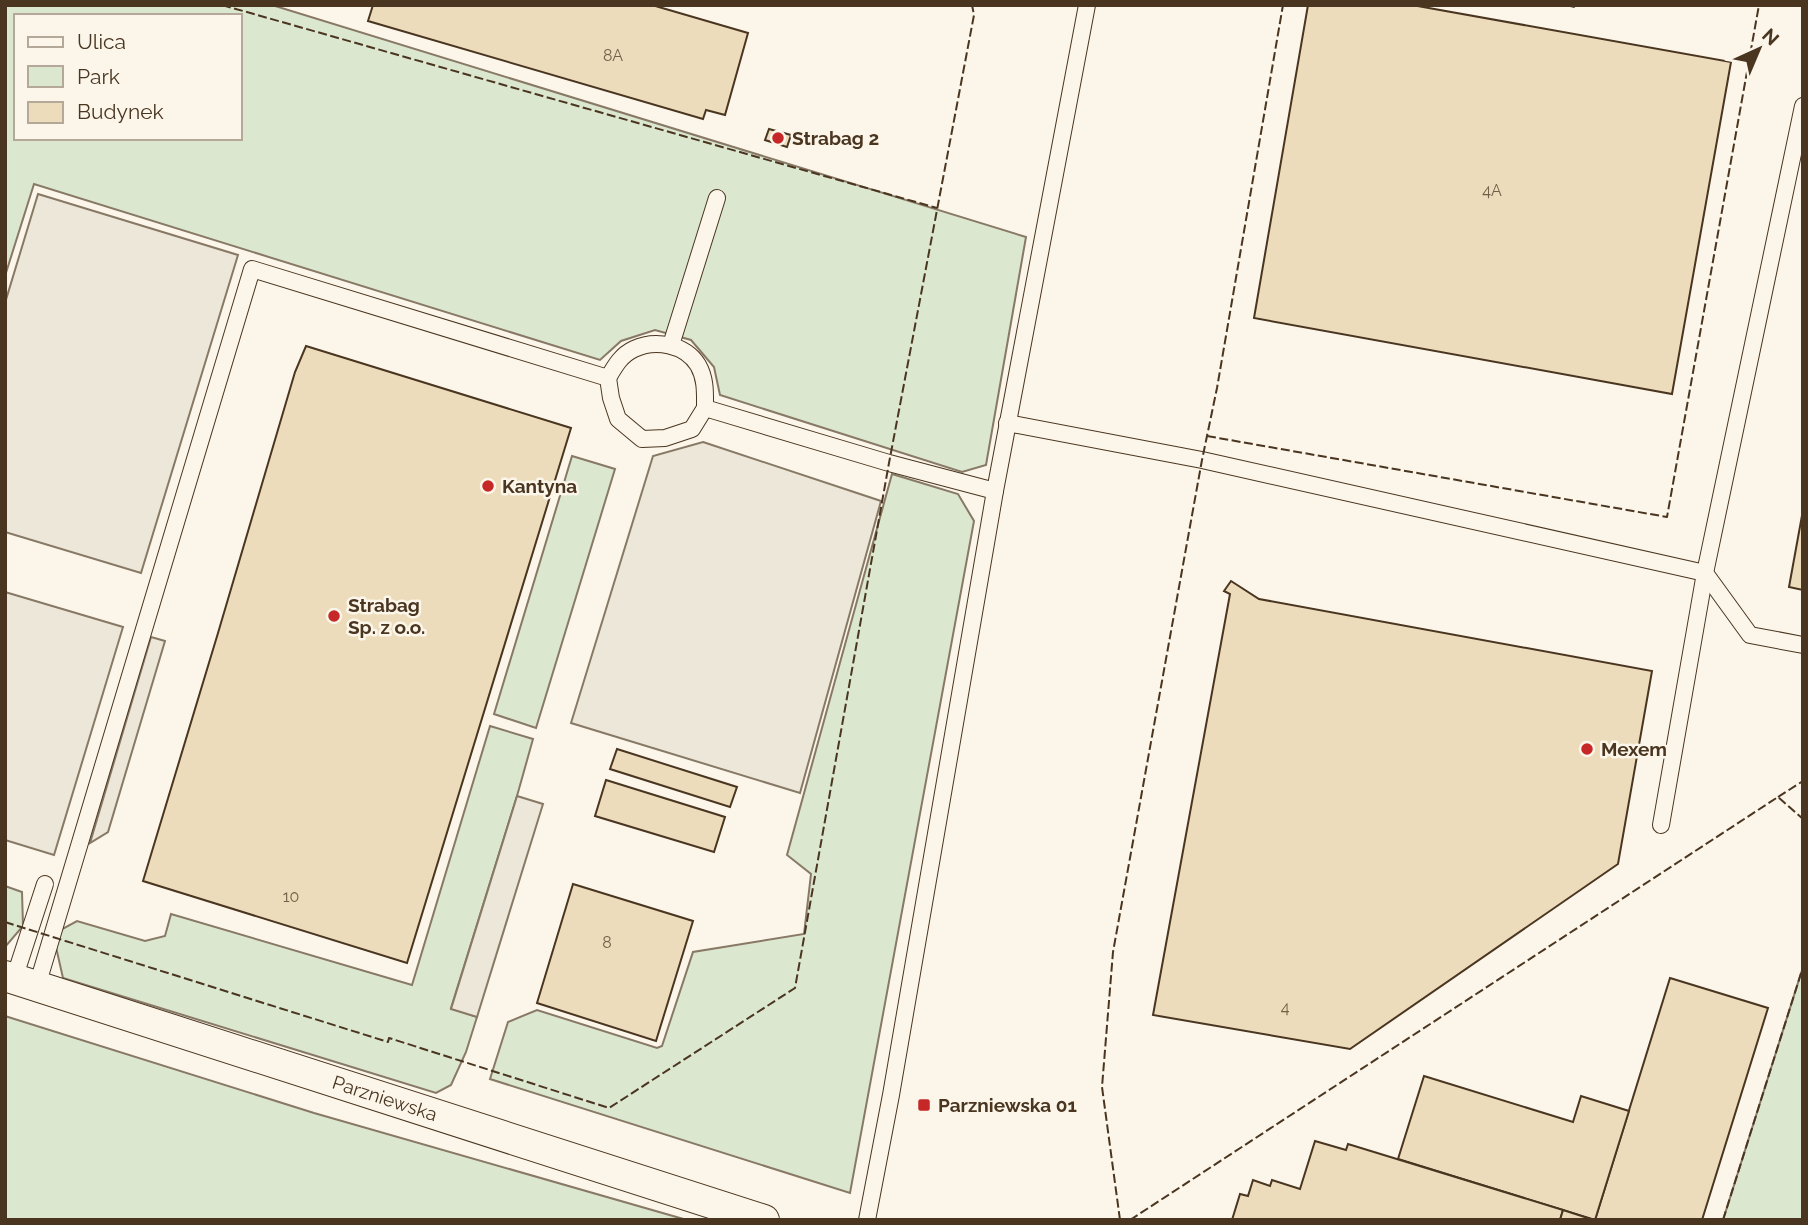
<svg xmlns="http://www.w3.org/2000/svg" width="1808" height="1225" viewBox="0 0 1808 1225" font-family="Raleway,sans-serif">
<rect width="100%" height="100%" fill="#fbf6e9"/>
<!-- green -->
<g fill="#dce7d0" stroke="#887966" stroke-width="2" fill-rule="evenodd">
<path d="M5 5H272L1026 237 986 465 962 472 720 395 714 367 691 340 655 330 621 341 600 360 34 184 5 276ZM16 16H240V138H16Z"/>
<polygon points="572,456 615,469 536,728 494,714"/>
<polygon points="892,474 958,494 974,521 850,1193 490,1079 508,1022 537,1010 657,1048 662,1046 693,952 804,934 811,874 787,855"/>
<polygon points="490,726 533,739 517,796 451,1008 477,1017 466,1052 451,1085 436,1093 63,978 53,934 77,921 145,941 165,936 171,914 412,985"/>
<polygon points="5,886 22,892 23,926 5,947"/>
<polygon points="1803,967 1803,1220 1723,1220"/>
<polygon points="5,1016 314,1113 687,1220 5,1220"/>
</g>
<!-- parking -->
<g fill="#ede7d9" stroke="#887966" stroke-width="2">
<polygon points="38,194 238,255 141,573 5,532 5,303"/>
<polygon points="703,442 881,501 800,793 571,723 653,456"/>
<polygon points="5,592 123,627 54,855 5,840"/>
<polygon points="151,637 165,641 108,832 90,843"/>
<polygon points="517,796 543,804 477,1017 451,1009"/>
</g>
<!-- building -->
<g fill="#ecdcbc" stroke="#4a3520" stroke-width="2">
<polygon points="373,5 652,5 748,33 725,115 706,110 703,119 368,21"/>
<polygon points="1308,5 1412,5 1731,62 1672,394 1254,318"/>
<polygon points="769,129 791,135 787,147 765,140"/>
<polygon points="306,346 571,428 407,963 143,881 218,633 295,372"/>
<polygon points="1803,510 1803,590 1789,587"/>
<polygon points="1231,581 1259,599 1652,671 1618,864 1350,1049 1153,1015 1230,594 1224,591"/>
<polygon points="617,749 737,787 730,807 610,769"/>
<polygon points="606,780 725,817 714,852 595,816"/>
<polygon points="573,884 693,921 656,1041 537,1003"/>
<polygon points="1670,978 1768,1008 1702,1220 1595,1220"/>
<polygon points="1424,1076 1573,1122 1581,1096 1629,1111 1595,1220 1398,1159"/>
<polygon points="1315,1141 1346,1150 1348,1144 1563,1210 1560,1220 1232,1220 1240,1194 1248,1196 1253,1180 1270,1186 1272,1180 1300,1189"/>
<polygon points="1563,1210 1594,1220 1560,1220"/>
</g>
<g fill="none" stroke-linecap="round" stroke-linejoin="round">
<defs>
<g id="service">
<polyline points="671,345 717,198"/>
<path d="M608 378C615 366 621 355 634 349 655 339 685 344 698 365 706 379 705 393 705 408"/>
<polyline points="1007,423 1202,460 1705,573 1750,635 1803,645"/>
<polyline points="1661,825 1705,573 1803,106"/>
<polyline points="14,979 45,884"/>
<polyline points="37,986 252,269 608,378 611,398 618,419 642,439 665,438 692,429 705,408 889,463 995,491"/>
<polyline points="867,1220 891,1095 995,491 1087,5"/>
</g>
<polyline id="minor" points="5,976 764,1220"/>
</defs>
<!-- service casing -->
<use href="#service" stroke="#4a3520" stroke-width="18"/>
<!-- minor casing -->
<use href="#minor" stroke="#4a3520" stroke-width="32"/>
<!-- service -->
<use href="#service" stroke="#fbf6e9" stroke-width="16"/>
<!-- minor -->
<use href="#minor" stroke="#fbf6e9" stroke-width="30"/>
<!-- fence -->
<g stroke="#4a3520" stroke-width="2" stroke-dasharray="9 3.5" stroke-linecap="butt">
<polyline points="222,5 937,208"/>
<polyline points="1566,5 1575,7 1575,5"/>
<polyline points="1207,436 1667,517 1759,5"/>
<polyline points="1778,797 1803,781"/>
<polyline points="5,922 388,1042 389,1038 609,1108 795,988 889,463 974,15 972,5"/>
<polyline points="1120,1220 1102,1087 1113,952 1202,460 1217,388 1283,5"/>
<polyline points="1130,1220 1778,797 1803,819"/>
<polyline points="1723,1220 1803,967"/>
</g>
</g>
<!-- markers -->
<g fill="#c62828" stroke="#fbf6e9" stroke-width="2.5">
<circle cx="778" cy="138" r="7"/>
<circle cx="488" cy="486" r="7"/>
<circle cx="334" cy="616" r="7"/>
<circle cx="1587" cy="749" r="7"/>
<rect x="917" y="1098" width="14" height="14" rx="3.5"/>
</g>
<g text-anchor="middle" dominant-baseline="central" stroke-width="5" stroke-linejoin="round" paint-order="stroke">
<!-- number labels -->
<g font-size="16" fill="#725f47">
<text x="613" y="55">8A</text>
<text x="1492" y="190">4A</text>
<text x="291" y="896">10</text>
<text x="607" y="942">8</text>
<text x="1285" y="1007">4</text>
</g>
<!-- poi labels -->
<g font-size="19" font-weight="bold" fill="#4a3520" stroke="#fbf6e9" text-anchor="start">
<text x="792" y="138">Strabag 2</text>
<text x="502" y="486">Kantyna</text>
<text x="348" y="605">Strabag<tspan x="348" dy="22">Sp. z o.o.</tspan></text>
<text x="1601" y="749">Mexem</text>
<text x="938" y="1105">Parzniewska 01</text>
</g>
<!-- street labels -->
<g font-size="19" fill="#4a3520" stroke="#fbf6e9">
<text transform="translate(385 1098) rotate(18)">Parzniewska</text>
</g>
</g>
<!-- border -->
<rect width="1808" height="1225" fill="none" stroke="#4a3520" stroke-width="14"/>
<!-- legend -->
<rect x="14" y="14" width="228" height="126" fill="#fbf6e9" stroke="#b4a999" stroke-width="2"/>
<rect x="28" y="37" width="35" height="10" fill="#fbf6e9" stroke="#b4a999" stroke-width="2"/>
<text x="77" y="49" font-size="21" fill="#4a3520">Ulica</text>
<rect x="28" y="66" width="35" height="21" fill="#dce7d0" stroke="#b4a999" stroke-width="2"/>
<text x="77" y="84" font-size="21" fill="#4a3520">Park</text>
<rect x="28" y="102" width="35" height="21" fill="#ecdcbc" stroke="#b4a999" stroke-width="2"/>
<text x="77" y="119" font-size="21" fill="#4a3520">Budynek</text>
<!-- north arrow -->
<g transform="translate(1759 49) rotate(44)" stroke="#fbf6e9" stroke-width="5" paint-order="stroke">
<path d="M0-5L12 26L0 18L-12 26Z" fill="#4a3520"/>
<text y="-10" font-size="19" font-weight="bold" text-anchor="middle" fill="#4a3520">N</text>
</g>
</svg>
